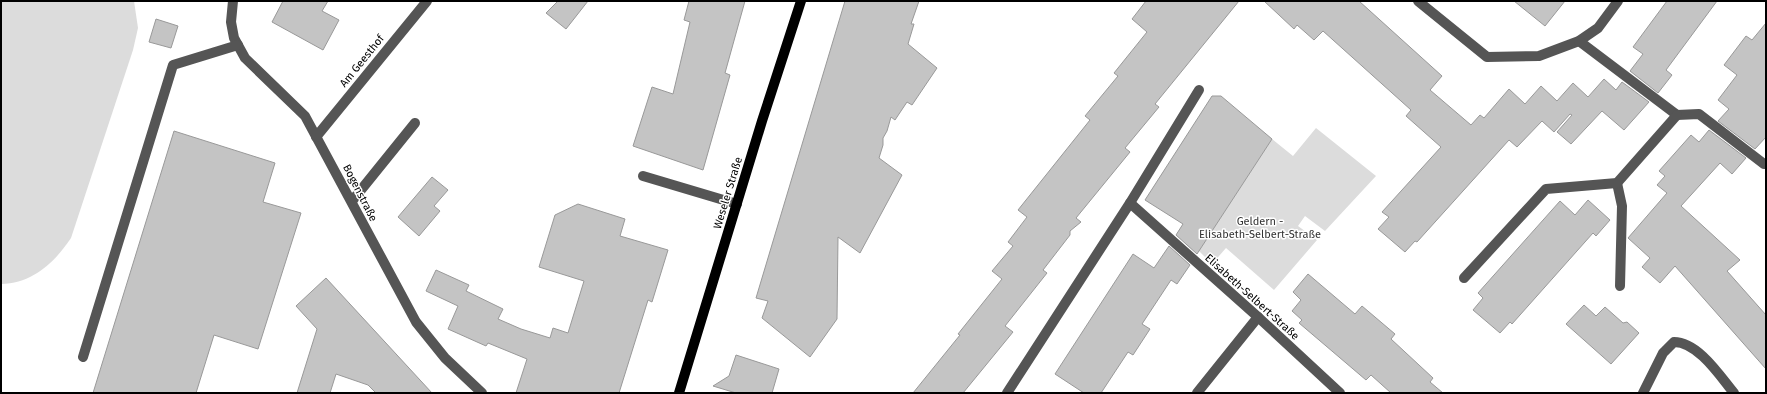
<svg xmlns="http://www.w3.org/2000/svg" width="1767" height="394" viewBox="0 0 1767 394" font-family="'Fira Sans',sans-serif">
<rect width="100%" height="100%" fill="#fff"/>
<!-- green -->
<g fill="#dcdcdc">
<path d="M1 1H134L138 28 133 50 71 238C54 263 33 283 1 284Z"/>
<polygon points="1316,128 1376,176 1325,231 1305,216 1298,226 1317,240 1274,290 1226,248 1212,264 1199,251 1272,139 1293,156"/>
</g>
<!-- building -->
<g fill="#c4c4c4" stroke="#999">
<polygon points="283,1 328,1 322,11 339,20 323,50 272,22"/>
<polygon points="558,1 588,1 566,29 546,13"/>
<polygon points="689,1 745,1 725,73 730,75 703,170 633,146 652,87 673,94 690,22 684,20"/>
<polygon points="845,1 919,1 911,24 914,24 908,44 937,68 912,105 907,102 895,120 891,117 887,131 883,138 883,145 879,158 902,175 860,253 838,237 837,319 810,357 762,318 768,301 756,298"/>
<polygon points="1146,1 1239,1 1155,104 1159,107 1125,148 1130,152 1076,218 1081,222 1070,231 1070,235 1043,270 1047,273 1005,326 1013,332 963,393 913,393 960,335 958,334 1002,279 992,271 1013,246 1008,242 1027,217 1018,210 1090,120 1085,116 1118,76 1114,73 1147,32 1132,19"/>
<polygon points="1264,1 1359,1 1442,76 1430,90 1471,125 1480,115 1484,118 1509,89 1525,104 1541,86 1557,101 1573,83 1588,97 1604,79 1616,90 1622,82 1649,102 1624,130 1602,111 1571,144 1557,132 1572,115 1570,114 1554,132 1542,121 1517,147 1509,140 1417,242 1415,241 1405,252 1378,229 1389,217 1382,212 1441,147 1406,116 1411,110 1323,31 1314,40 1297,25 1294,29"/>
<polygon points="1514,1 1565,1 1545,26"/>
<polygon points="1667,1 1717,1 1666,70 1672,75 1658,93 1630,71 1643,54 1633,47"/>
<polygon points="156,19 178,26 171,48 149,42"/>
<polygon points="1766,23 1766,137 1755,149 1718,121 1729,109 1718,100 1737,75 1724,65 1746,36 1752,40"/>
<polygon points="1212,96 1221,96 1272,139 1197,254 1176,235 1183,224 1145,200"/>
<polygon points="1709,130 1746,158 1732,174 1720,163 1681,206 1740,260 1727,271 1766,315 1766,369 1675,266 1660,283 1642,267 1650,258 1628,238 1667,193 1657,185 1665,176 1659,171 1691,135 1699,142"/>
<polygon points="174,131 275,163 263,202 301,213 258,349 214,335 196,393 93,393"/>
<polygon points="432,177 448,190 434,206 440,211 419,236 398,217"/>
<polygon points="1588,200 1610,220 1596,236 1593,233 1512,324 1510,322 1500,333 1473,310 1483,298 1478,293 1560,201 1575,215"/>
<polygon points="578,204 625,219 620,236 668,250 652,302 648,300 619,393 516,393 527,359 488,343 486,346 448,329 458,306 426,291 436,270 469,285 466,291 503,309 498,319 521,329 550,338 553,328 568,333 584,281 539,267 555,215"/>
<polygon points="1169,246 1190,265 1177,284 1171,280 1142,324 1150,329 1133,355 1128,352 1101,393 1084,393 1055,374 1133,254 1154,268"/>
<polygon points="1308,274 1355,314 1362,306 1395,334 1391,339 1433,378 1430,382 1443,393 1391,393 1371,375 1366,380 1299,323 1302,320 1292,311 1301,300 1293,292"/>
<polygon points="326,278 432,393 376,393 368,385 336,374 330,393 297,393 317,329 296,306"/>
<polygon points="1584,305 1596,316 1605,307 1623,323 1627,322 1639,333 1611,364 1566,324"/>
<polygon points="736,355 779,369 772,393 736,393 713,386 729,376"/>
</g>
<g fill="none" stroke-linecap="round" stroke-linejoin="round">
<!-- minor -->
<g stroke="#555" stroke-width="10">
<polyline points="233,1 231,22 234,38 245,58 305,116 416,322 445,358 482,393"/>
<polyline points="1418,1 1487,57 1539,56 1579,41 1598,28 1618,1"/>
<polyline points="1579,41 1677,115 1699,114 1764,164"/>
<polyline points="316,137 427,1"/>
<polyline points="643,176 737,204"/>
<polyline points="1617,183 1622,206 1620,286"/>
<polyline points="352,201 415,123"/>
<polyline points="1130,203 1199,90"/>
<polyline points="1464,278 1546,189 1617,183 1677,115"/>
<polyline points="83,357 173,65 238,45"/>
<polyline points="1007,393 1130,203 1258,317 1340,393"/>
<polyline points="1197,393 1258,317"/>
<path d="M1643 393 1663 353 1674 342C1698 342 1720 376 1734 393"/>
</g>
<!-- major -->
<polyline stroke="#000" stroke-width="10" points="679,393 762,121 801,1"/>
</g>
<g text-anchor="middle" dominant-baseline="central" stroke-width="3" stroke-linejoin="round" paint-order="stroke">
<!-- street labels -->
<g font-size="11" fill="#000" stroke="#fff">
<text transform="translate(362 61) rotate(-51)">Am Geesthof</text>
<text transform="translate(360 193) rotate(63)">Bogenstraße</text>
<text transform="translate(728 193) rotate(-73)">Weseler Straße</text>
<text transform="translate(1252 297) rotate(42)">Elisabeth-Selbert-Straße</text>
</g>
<!-- park labels -->
<g font-size="11" fill="#333" stroke="#fff">
<text x="1260" y="221">Geldern -<tspan x="1260" dy="13">Elisabeth-Selbert-Straße</tspan></text>
</g>
</g>
<!-- border -->
<rect width="1767" height="394" fill="none" stroke="#000000" stroke-width="4"/>
</svg>
